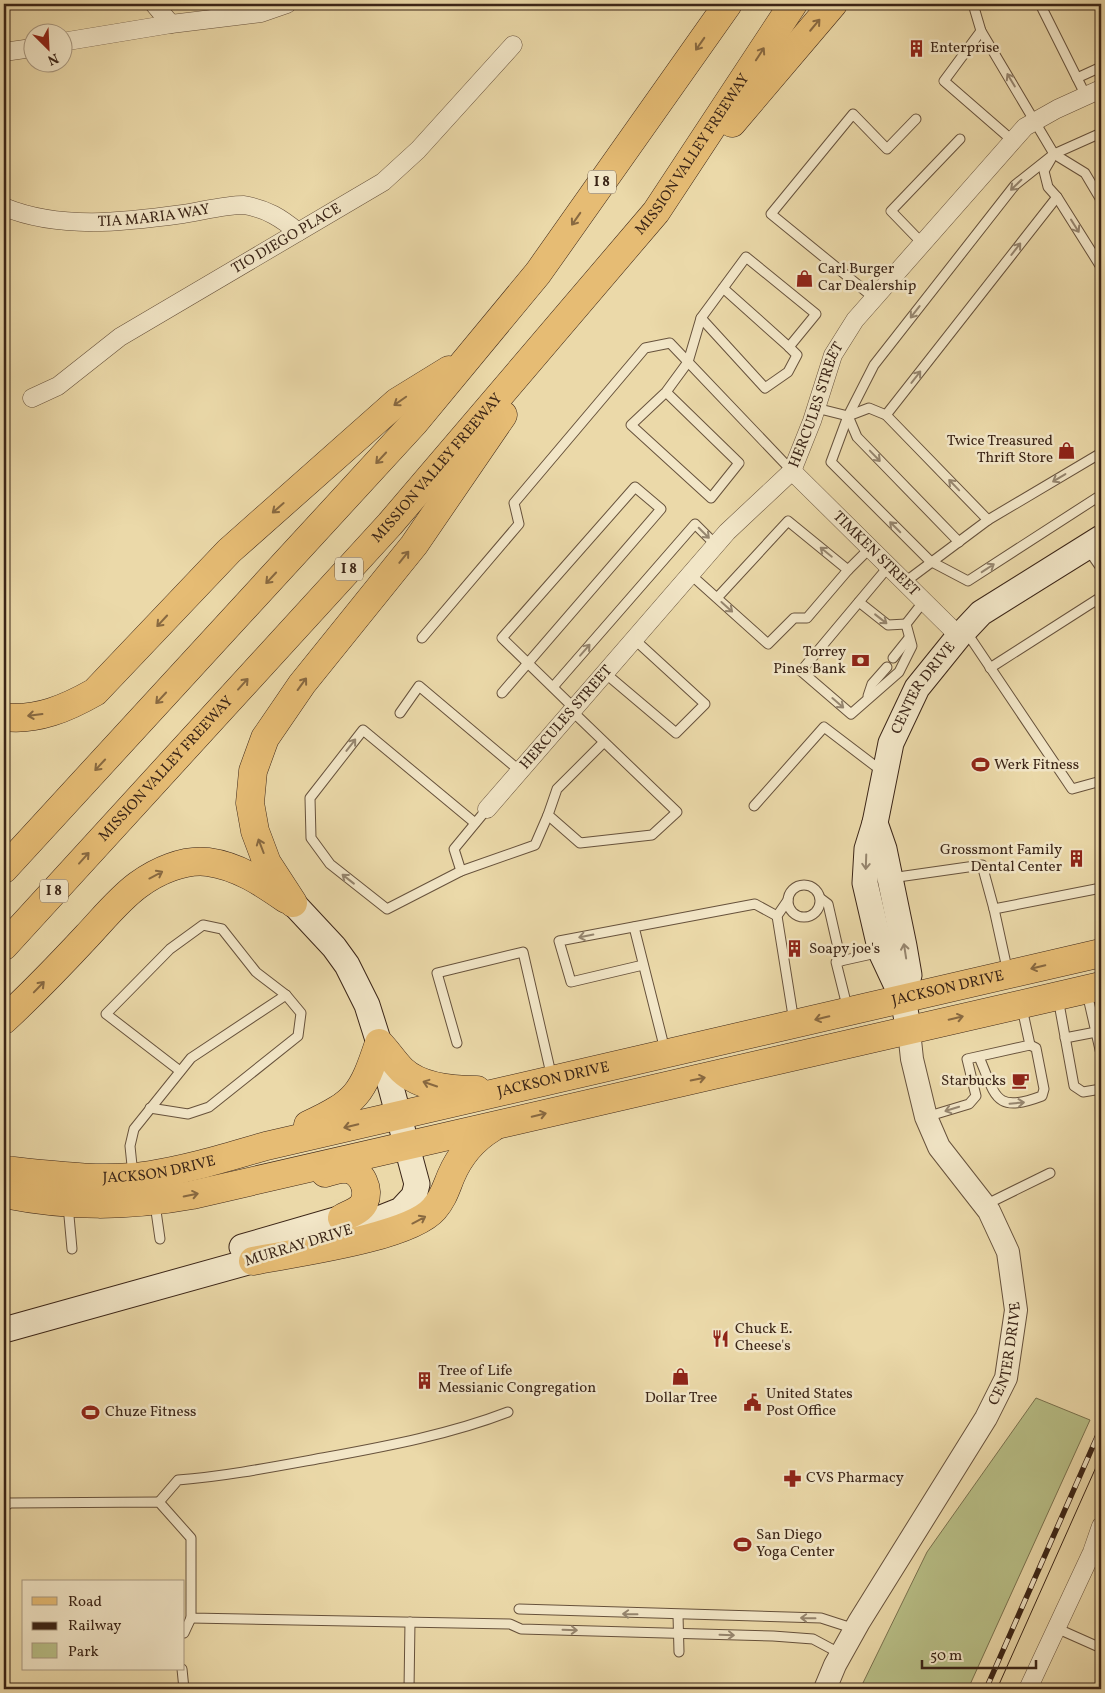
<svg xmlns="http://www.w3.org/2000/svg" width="1105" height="1693" viewBox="0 0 1105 1693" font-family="Vollkorn,serif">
<rect width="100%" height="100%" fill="#ebd9a9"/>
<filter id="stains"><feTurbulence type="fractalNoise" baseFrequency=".004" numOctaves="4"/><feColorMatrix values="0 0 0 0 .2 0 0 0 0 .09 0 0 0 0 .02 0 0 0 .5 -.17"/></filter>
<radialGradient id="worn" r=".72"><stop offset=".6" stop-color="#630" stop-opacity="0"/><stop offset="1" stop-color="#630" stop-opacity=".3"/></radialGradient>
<!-- green -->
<polygon fill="#b8bf87" stroke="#7a724f" points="1036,1398 1090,1420 968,1689 860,1689 927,1552"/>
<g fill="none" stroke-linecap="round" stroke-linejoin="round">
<defs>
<g id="service">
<polyline points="973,4 981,31 1054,154 1085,173 1101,200"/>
<polyline points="1040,4 1086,96"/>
<polyline points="981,31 944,81 1013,141"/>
<polyline points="1077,78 1101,67"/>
<polyline points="1101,133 1054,154 1015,185 874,365 848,416 831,462 930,561 968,581 1101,495"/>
<polyline points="1051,159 1044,171 1048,187 1057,197 1101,267"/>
<polyline points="922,243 891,211 960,139"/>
<polyline points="874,298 771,214 853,114 887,149 916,119"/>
<polyline points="701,318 765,388 788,372 797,355 789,347"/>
<polyline points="666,392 739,463 711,498 631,425 666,392 688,362 701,318 746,257 816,314 789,347 723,288"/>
<polyline points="816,408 848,416 869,408 886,415 988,520"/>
<polyline points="886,415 1057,197"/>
<polyline points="848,416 857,437 959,542"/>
<polyline points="1087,548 1101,568"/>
<polyline points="889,566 801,671 851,714 899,672 912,646 906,624"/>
<polyline points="848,570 870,548"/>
<polyline points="690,574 768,644 794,618 807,618 848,570 788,521 717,598"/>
<polyline points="905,582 988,520 1101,453"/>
<polyline points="859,602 888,625 906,624"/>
<polyline points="906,624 924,601"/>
<polyline points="965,630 1072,789 1101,781"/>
<polyline points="422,638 519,524 514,503 645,348 670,343 792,471"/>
<polyline points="893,658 909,638"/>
<polyline points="990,668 1101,597"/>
<polyline points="605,673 676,733 705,704 634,639"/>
<polyline points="553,687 695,524 716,545"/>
<polyline points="502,693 661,509 635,487 502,638 574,708"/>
<polyline points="868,696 872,684 887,667"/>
<polyline points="572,711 677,812 652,835 580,843 548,815 557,789 604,742"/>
<polyline points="400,713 419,686 520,771"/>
<polyline points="754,806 824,727 883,772"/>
<polyline points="475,823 363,730 310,798 311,838 330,864 387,909 461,871 535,845 548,815"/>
<polyline points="461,871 454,849 487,809"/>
<polyline points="891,878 982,865 994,909"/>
<circle cx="804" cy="901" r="16"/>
<polyline points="820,898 828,904 841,961"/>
<polyline points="788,900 777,916 794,1022"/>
<polyline points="634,927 665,1050"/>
<polyline points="643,965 571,982 559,941 755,904 777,916"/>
<polyline points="1008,973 994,909 1101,888"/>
<polyline points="1087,993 1101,1054"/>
<polyline points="1058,998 1074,1086 1083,1092 1101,1089"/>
<polyline points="848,1010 836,962 881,952"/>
<polyline points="1065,1038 1096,1032"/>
<polyline points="457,1043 437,973 523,952 552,1078"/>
<path d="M979 1057C996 1096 994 1114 1042 1096L1044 1089 1036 1048 1030 1045"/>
<polyline points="150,1108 188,1114 209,1107 298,1036 301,1013 286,995 256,972 222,929 203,925 170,949 106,1014 180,1071"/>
<polyline points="926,1117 969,1104 976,1096 967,1059 1030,1045 1022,1008"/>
<polyline points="133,1175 130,1146 134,1129 191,1058 286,995"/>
<polyline points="155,1204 160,1239"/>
<polyline points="68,1205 72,1249"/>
<polyline points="985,1205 1050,1173"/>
<path d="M159 1502 178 1480C228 1476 278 1466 328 1457 388 1446 451 1434 508 1412"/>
<polyline points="4,1507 10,1503 159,1502 191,1538 191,1618 510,1624 521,1629 773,1636 813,1639 841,1654"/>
<polyline points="519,1609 821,1618 855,1629"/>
<polyline points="678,1615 679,1652"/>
<polyline points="1056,1628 1101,1648"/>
<polyline points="184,1633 191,1618"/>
<polyline points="182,1669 184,1689"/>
<polyline points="409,1689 410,1622"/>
</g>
<g id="minor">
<polyline points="154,4 171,24"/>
<polyline points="62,42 171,24 261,13 287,4"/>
<polyline points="4,52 32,48"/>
<path id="s1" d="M4 207C60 230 125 222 183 214 203 211 224 205 244 205 267 209 281 218 298 232"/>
<path id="s2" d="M32 398 58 386 120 337 383 182 418 150 513 45"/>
<path id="s3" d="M792 471 959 636"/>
<path id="s4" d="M487 809 727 532 792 471 812 421 833 355 855 320 1025 127 1057 109 1101 89"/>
<polyline points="1028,1689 1092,1552 1101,1526"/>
</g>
<g id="tertiary">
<path id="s5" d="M825 1689 835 1665 859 1622 986 1418 1006 1378 1016 1310 1008 1252 989 1211 939 1147 926 1117 912 1059 909 1031"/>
</g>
<g id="secondary">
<polyline points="965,630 981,613 1101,538"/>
<polyline points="875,823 884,849 904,946 909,975 903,999"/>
<polyline points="293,903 334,947 347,965 367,1005 379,1043 417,1184 414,1196 401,1210 338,1235"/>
<path id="s6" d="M909 1031 903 999 881 952 865 883 867 849 875 823 891 743 917 688 959 636"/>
<polyline points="242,1247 342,1218 358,1217"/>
<polyline points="4,1330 273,1255"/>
</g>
<g id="primary">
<path d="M308 1125C357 1102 362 1094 379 1043 387 1051 394 1062 402 1070 421 1088 453 1090 477 1090"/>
<path id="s7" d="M4 1170C51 1175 103 1182 150 1175 190 1169 227 1157 266 1146L1101 953"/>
<path d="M325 1173C332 1171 341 1168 348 1169 362 1172 370 1189 364 1203 360 1211 349 1214 342 1218"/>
<path d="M4 1194C70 1207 126 1207 192 1195L1101 986"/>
<path d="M253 1261C293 1253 409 1238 434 1209 443 1199 446 1188 451 1176 460 1155 474 1139 492 1128"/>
</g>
<g id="motorway">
<polyline points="732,123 833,4"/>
<path d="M4 717C37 721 67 708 95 692L229 551 397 402 449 370"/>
<polyline points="4,869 414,423 538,273 728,4"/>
<polyline points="293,903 267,863 255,831 250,803 253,771 265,738 302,684 414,545 503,415"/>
<path id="s8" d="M4 946 390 524 656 212 793 4"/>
<path d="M4 1020C33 993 60 965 87 936 103 919 119 899 138 885 157 871 184 859 208 862 238 866 263 883 286 899"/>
</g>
</defs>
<!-- service casing -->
<use href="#service" stroke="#67523c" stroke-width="11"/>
<!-- minor casing -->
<use href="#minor" stroke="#67523c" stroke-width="19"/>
<!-- tertiary casing -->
<use href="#tertiary" stroke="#67523c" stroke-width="24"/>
<!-- secondary casing -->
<use href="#secondary" stroke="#3b2517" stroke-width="27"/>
<!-- primary casing -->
<use href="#primary" stroke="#3b2517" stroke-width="29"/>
<!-- motorway casing -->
<use href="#motorway" stroke="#3b2517" stroke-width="29"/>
<!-- service -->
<use href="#service" stroke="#f2e6c7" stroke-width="9"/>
<!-- minor -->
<use href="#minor" stroke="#f2e6c7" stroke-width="18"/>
<!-- tertiary -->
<use href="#tertiary" stroke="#f2e6c7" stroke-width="22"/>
<!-- secondary -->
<use href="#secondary" stroke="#f2e6c7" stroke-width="25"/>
<!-- primary -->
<use href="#primary" stroke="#e6bc74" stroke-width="28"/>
<!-- motorway -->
<use href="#motorway" stroke="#e6bc74" stroke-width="28"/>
<!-- tram -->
<polyline stroke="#3b2517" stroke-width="1" points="997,1689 1101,1456"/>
<defs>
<polyline id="rail" points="986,1689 1101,1428"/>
</defs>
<!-- rail casing -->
<use href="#rail" stroke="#3b2517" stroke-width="5.5"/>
<!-- rail -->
<use href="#rail" stroke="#f2e6c7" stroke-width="4" stroke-dasharray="11" stroke-linecap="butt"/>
</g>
<!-- one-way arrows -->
<defs><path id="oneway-shaft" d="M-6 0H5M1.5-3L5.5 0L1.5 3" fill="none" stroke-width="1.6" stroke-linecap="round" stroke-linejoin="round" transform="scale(1.25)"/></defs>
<g stroke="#886941">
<use href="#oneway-shaft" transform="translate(815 25) rotate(-50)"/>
<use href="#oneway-shaft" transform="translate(700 44) rotate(125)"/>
<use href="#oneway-shaft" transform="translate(760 54) rotate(-57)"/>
<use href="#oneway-shaft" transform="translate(576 219) rotate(125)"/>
<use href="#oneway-shaft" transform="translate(400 401) rotate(145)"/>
<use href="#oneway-shaft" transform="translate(381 458) rotate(133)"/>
<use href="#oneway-shaft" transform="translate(278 508) rotate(139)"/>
<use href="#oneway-shaft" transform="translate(404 557) rotate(-51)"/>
<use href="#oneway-shaft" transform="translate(271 578) rotate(133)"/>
<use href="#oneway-shaft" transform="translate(162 621) rotate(133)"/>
<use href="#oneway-shaft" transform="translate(243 684) rotate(-48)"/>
<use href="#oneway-shaft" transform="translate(302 684) rotate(-54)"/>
<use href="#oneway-shaft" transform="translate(161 698) rotate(133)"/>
<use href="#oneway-shaft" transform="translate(35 715) rotate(173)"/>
<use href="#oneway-shaft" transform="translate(100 765) rotate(133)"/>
<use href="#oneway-shaft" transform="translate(261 846) rotate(-111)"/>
<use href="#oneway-shaft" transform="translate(84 858) rotate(-48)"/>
<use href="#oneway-shaft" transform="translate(156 875) rotate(-28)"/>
<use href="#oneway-shaft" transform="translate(1038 967) rotate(167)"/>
<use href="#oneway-shaft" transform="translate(39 987) rotate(-46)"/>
<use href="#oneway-shaft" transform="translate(822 1018) rotate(167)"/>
<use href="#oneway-shaft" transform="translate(956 1018) rotate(-13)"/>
<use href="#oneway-shaft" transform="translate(698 1079) rotate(-12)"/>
<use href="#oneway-shaft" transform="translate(430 1084) rotate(-161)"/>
<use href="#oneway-shaft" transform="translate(539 1115) rotate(-13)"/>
<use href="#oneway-shaft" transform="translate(351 1126) rotate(167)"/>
<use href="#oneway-shaft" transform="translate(191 1195) rotate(-12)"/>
<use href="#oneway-shaft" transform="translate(419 1220) rotate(-28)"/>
</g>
<g stroke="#96866f">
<use href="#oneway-shaft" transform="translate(1011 80) rotate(-121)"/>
<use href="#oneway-shaft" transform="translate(1016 185) rotate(136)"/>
<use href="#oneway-shaft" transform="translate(1075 226) rotate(58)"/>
<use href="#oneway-shaft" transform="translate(1016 249) rotate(-52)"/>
<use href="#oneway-shaft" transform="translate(915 312) rotate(128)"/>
<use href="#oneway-shaft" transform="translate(916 377) rotate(-52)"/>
<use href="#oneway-shaft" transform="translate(875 456) rotate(46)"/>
<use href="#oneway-shaft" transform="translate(1059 478) rotate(149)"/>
<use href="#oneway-shaft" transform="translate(954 485) rotate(-134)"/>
<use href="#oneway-shaft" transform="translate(895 527) rotate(-135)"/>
<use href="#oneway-shaft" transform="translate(704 533) rotate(45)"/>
<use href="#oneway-shaft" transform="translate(826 552) rotate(-141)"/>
<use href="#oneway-shaft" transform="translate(988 568) rotate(-33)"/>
<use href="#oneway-shaft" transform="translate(727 607) rotate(42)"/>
<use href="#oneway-shaft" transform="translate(881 619) rotate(38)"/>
<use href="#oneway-shaft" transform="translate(585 650) rotate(-49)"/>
<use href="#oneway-shaft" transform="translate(838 703) rotate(41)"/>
<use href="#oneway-shaft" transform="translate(351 745) rotate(-52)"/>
<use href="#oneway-shaft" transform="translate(866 862) rotate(92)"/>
<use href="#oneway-shaft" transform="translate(348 879) rotate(-142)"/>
<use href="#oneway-shaft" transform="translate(586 936) rotate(169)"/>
<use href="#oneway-shaft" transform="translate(905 951) rotate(-99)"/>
<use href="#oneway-shaft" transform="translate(1017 1103) rotate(-5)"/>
<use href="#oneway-shaft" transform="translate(952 1109) rotate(163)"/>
<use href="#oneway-shaft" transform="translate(630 1614) rotate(-179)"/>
<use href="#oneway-shaft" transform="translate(808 1618) rotate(-179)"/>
<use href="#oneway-shaft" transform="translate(570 1630) rotate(2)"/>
<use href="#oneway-shaft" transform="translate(727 1635) rotate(2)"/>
</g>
<!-- icons -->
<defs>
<symbol id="building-bare" viewBox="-9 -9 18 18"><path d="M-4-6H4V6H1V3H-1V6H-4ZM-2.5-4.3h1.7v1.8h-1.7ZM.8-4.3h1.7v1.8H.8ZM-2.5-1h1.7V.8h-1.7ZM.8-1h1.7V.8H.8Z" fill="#8f2418" stroke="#f2e6c7" stroke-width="2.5" paint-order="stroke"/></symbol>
<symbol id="shop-bare" viewBox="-9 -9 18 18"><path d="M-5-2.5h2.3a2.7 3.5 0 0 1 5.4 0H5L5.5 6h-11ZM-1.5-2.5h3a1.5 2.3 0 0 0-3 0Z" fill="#8f2418" stroke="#f2e6c7" stroke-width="2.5" paint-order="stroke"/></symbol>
<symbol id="bank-bare" viewBox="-9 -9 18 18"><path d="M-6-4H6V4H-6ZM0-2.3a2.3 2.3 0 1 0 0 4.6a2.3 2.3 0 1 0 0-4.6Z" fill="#8f2418" stroke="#f2e6c7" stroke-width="2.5" paint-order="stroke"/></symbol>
<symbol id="stadium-bare" viewBox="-9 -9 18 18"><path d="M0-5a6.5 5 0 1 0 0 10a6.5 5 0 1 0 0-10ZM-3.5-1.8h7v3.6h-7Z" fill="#8f2418" stroke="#f2e6c7" stroke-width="2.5" paint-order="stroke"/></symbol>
<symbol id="cafe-bare" viewBox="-9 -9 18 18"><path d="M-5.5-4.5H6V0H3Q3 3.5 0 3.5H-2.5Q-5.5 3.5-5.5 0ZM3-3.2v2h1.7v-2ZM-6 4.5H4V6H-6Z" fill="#8f2418" stroke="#f2e6c7" stroke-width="2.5" paint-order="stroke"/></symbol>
<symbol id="restaurant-bare" viewBox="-9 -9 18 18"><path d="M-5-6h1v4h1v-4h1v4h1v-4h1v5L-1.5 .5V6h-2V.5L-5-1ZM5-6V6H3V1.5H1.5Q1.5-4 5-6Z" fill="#8f2418" stroke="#f2e6c7" stroke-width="2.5" paint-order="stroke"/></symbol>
<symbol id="civic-bare" viewBox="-9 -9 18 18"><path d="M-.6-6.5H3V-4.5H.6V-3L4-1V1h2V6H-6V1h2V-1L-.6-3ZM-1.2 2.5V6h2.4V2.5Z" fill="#8f2418" stroke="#f2e6c7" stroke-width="2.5" paint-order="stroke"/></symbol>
<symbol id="pharmacy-bare" viewBox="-9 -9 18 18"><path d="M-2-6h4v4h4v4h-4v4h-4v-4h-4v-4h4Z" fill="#8f2418" stroke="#f2e6c7" stroke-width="2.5" paint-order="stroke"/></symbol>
</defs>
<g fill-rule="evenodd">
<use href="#building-bare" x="904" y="36" width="25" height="25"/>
<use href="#shop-bare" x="792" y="266" width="25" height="25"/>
<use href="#shop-bare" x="1054" y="438" width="25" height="25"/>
<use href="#bank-bare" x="848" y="648" width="25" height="25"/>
<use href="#stadium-bare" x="968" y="752" width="25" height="25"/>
<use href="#building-bare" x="1064" y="846" width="25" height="25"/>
<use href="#building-bare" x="782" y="936" width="25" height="25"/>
<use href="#cafe-bare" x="1008" y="1068" width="25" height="25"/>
<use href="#restaurant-bare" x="708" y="1326" width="25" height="25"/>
<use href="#shop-bare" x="668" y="1364" width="25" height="25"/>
<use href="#building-bare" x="412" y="1368" width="25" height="25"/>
<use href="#civic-bare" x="740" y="1390" width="25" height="25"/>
<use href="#stadium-bare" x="78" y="1400" width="25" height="25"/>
<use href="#pharmacy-bare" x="780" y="1466" width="25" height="25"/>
<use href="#stadium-bare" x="730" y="1532" width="25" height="25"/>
</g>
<g text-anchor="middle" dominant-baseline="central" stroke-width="5" stroke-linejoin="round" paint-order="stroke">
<!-- shield labels -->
<g fill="#f2e6c7" stroke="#725f4c" stroke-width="1">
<rect x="588" y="170.5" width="28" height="23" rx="4"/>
<rect x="335" y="557.5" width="28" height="23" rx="4"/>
<rect x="40" y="879.5" width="28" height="23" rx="4"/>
</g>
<g font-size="14" font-weight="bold" fill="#3b2517">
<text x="602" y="182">I 8</text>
<text x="349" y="569">I 8</text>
<text x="54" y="891">I 8</text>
</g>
<!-- poi labels -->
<g font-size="15" fill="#3b2517" stroke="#f2e6c7" text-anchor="start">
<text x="930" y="48">Enterprise</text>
<text x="818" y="269">Carl Burger<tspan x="818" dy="17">Car Dealership</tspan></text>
<text x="1053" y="441" text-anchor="end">Twice Treasured<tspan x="1053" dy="17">Thrift Store</tspan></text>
<text x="846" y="652" text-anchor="end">Torrey<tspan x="846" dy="17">Pines Bank</tspan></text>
<text x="994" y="765">Werk Fitness</text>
<text x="1062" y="850" text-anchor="end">Grossmont Family<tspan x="1062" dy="17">Dental Center</tspan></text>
<text x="809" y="949">Soapy joe's</text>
<text x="1006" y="1081" text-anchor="end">Starbucks</text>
<text x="735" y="1329">Chuck E.<tspan x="735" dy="17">Cheese's</tspan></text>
<text x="438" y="1371">Tree of Life<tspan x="438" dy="17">Messianic Congregation</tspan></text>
<text x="766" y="1394">United States<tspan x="766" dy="17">Post Office</tspan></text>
<text x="681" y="1398" text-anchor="middle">Dollar Tree</text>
<text x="105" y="1412">Chuze Fitness</text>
<text x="806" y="1478">CVS Pharmacy</text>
<text x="756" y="1535">San Diego<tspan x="756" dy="17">Yoga Center</tspan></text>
</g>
<!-- street labels -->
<g font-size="15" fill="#3b2517" stroke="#f2e6c7">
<text stroke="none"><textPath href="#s8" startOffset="1050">MISSION VALLEY FREEWAY</textPath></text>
<text stroke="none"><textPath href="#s1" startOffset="152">TIA MARIA WAY</textPath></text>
<text stroke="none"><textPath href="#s2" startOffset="301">TIO DIEGO PLACE</textPath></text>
<text stroke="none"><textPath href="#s4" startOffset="526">HERCULES STREET</textPath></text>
<text stroke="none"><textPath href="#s8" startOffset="645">MISSION VALLEY FREEWAY</textPath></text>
<text stroke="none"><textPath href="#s3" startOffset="118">TIMKEN STREET</textPath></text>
<text stroke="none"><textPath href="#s6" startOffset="362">CENTER DRIVE</textPath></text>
<text stroke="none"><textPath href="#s4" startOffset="121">HERCULES STREET</textPath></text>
<text stroke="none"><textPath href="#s8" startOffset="240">MISSION VALLEY FREEWAY</textPath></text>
<text stroke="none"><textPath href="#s7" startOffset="966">JACKSON DRIVE</textPath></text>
<text stroke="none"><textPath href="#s7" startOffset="561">JACKSON DRIVE</textPath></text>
<text stroke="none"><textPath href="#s7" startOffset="156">JACKSON DRIVE</textPath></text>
<text transform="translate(299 1246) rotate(-17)">MURRAY DRIVE</text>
<text stroke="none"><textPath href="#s5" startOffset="384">CENTER DRIVE</textPath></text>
</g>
</g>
<!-- margin -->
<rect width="1105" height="1693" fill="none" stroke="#ebd9a9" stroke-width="20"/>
<rect x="5" y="5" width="1095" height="1683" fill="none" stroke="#3b2517" stroke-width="2.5"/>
<rect x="10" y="10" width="1085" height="1673" fill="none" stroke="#3b2517"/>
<!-- legend -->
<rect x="22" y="1580" width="162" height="90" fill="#f2e6c7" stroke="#a99981"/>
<rect x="32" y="1597" width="25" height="8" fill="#e6bc74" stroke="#a99981"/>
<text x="68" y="1606" font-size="15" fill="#3b2517">Road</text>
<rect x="32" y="1622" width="25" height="8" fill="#3b2517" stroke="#a99981"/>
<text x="68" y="1630" font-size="15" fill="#3b2517">Railway</text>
<rect x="32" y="1643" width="25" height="15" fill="#b8bf87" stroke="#a99981"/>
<text x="68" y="1656" font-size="15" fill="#3b2517">Park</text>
<!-- north arrow -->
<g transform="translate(48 48) rotate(156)"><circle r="24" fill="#f2e6c7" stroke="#a99981"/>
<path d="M0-4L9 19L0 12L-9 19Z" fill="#8f2418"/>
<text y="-8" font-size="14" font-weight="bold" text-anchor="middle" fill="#3b2517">N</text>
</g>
<!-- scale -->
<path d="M922 1660v8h114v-8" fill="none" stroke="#3b2517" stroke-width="2.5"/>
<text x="930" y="1660" font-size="15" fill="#3b2517" stroke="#f2e6c7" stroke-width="4" paint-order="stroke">50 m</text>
<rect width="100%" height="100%" filter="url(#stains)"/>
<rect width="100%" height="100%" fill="url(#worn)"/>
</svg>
